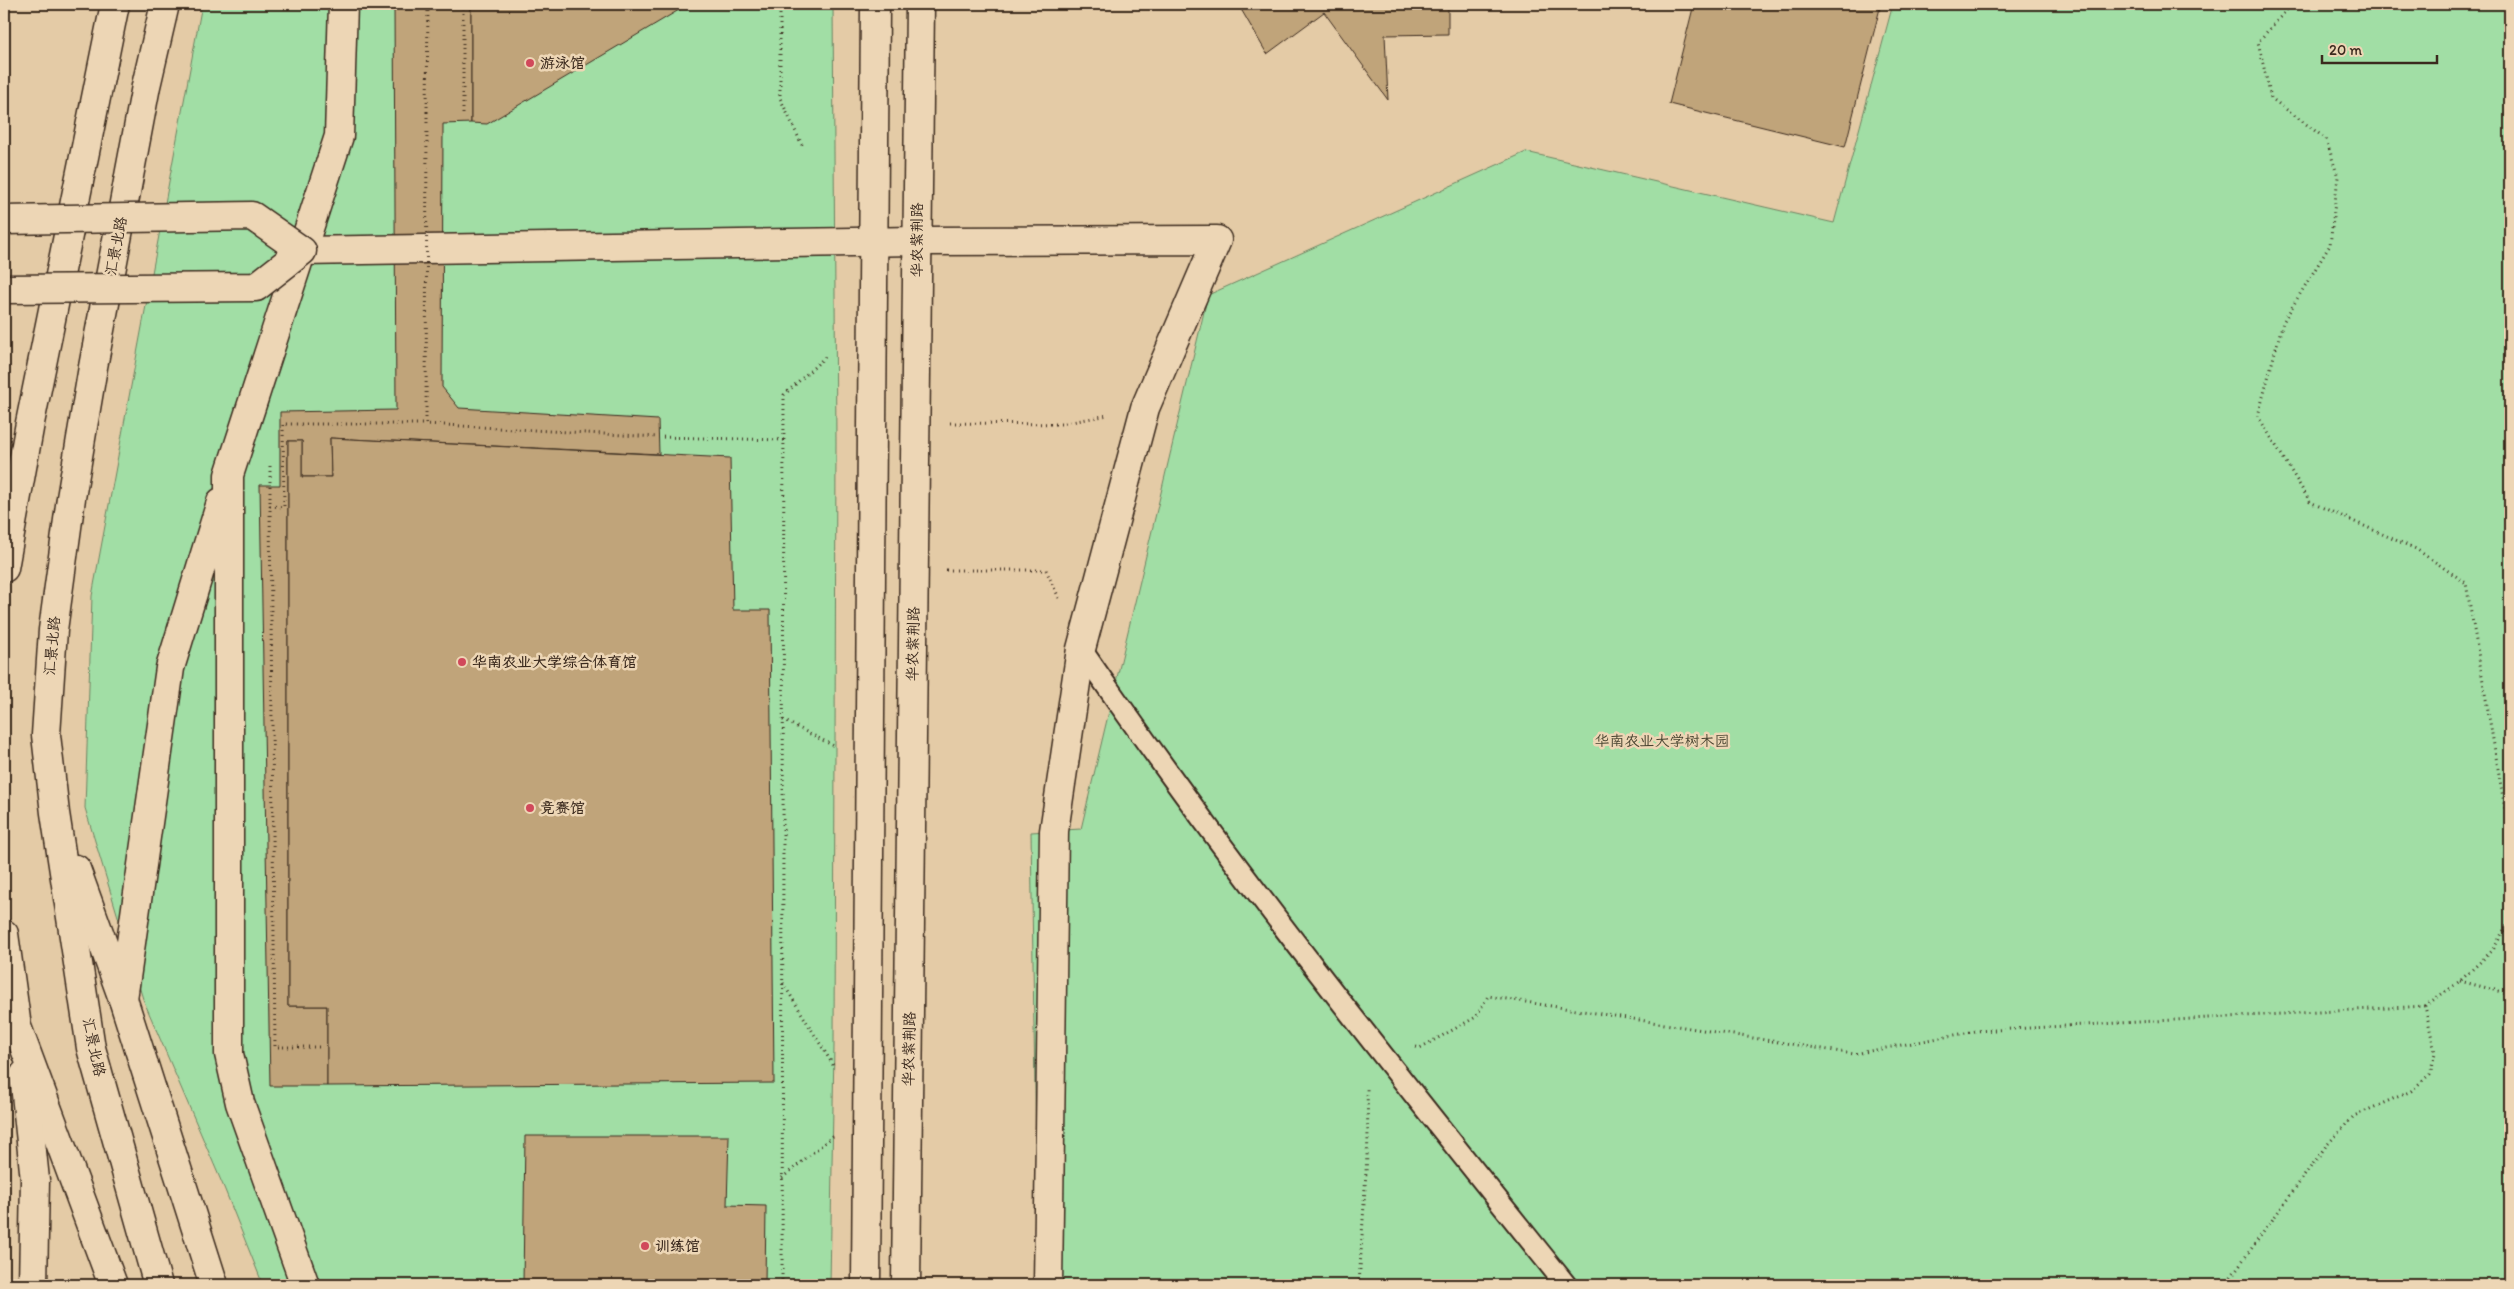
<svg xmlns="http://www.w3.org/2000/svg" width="2514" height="1289" viewBox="0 0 2514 1289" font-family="Itim,'LXGW WenKai TC',sans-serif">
<rect width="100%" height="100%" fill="#e4cba6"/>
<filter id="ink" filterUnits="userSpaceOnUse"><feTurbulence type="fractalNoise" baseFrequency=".02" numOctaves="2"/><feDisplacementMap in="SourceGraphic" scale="10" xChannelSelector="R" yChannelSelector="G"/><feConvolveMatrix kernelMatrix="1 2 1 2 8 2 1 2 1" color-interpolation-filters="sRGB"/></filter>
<g filter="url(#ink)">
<!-- green -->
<g fill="#a1dea5" stroke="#6e8462">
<polygon points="202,4 833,4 836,442 834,1046 830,1285 263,1285 225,1190 143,999 85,808 92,596"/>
<polygon points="1893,4 2510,4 2510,1285 1038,1285 1031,832 1081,829 1208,295 1526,152 1834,223"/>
</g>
<!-- building -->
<g fill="#c0a47a" stroke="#3b2a1e">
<polygon points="394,4 471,4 471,123 443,124 442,387 459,408 658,420 659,454 330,438 331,477 302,477 302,441 288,441 288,1006 327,1006 327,1086 270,1086 260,485 280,485 280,412 396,410"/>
<polygon points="471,4 689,4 487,124 471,123"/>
<polygon points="1238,4 1448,4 1448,34 1385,35 1388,100 1324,12 1267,54"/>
<polygon points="1694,4 1881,4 1845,147 1669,104"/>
<polygon points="330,438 730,458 733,610 770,610 774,1083 327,1086 327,1006 288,1006 288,441 302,441 302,477 331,477"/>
<polygon points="525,1136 729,1136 727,1205 766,1206 765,1285 523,1285"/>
</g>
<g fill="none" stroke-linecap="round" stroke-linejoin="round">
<defs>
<path id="lane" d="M1081 649C1232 869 1399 1077 1566 1285"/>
<g id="street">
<polyline points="302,251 917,241 1217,240 1145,408 1081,649 1054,831 1048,1285"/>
<polyline points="123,999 170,668 221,502"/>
<polyline points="305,1285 240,1103 229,1054 229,475 339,136 343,4"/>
<polyline points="866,1285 875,4"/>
<polyline points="906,1285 920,4"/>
</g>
<g id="secondary">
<polyline points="4,568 30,423 115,4"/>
<polyline points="76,869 123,999 214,1285"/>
<polyline points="4,934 17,1027 113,1285"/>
<polyline points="24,1075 35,1180 33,1285"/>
<polyline points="158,1285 91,1048 55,813 46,735 53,630 71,498 93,367 146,86 165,4"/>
</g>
</defs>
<!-- lane casing -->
<use href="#lane" stroke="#3b2a1e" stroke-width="24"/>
<!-- street casing -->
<use href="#street" stroke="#3b2a1e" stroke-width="31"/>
<!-- secondary casing -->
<use href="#secondary" stroke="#3b2a1e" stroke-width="31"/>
<!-- path -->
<g stroke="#3b2a1e" stroke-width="3" stroke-dasharray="1 4" stroke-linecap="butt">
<polyline points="780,4 780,98 803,147"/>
<polyline points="2295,4 2290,6 2258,42 2271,98 2326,139 2338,177 2330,245 2283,322 2258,416 2310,502 2416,549 2466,583 2510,838"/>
<polyline points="427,112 428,4"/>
<polyline points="463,114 463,4"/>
<polyline points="950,423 1061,424 1108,415"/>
<polyline points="658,437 784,440"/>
<polyline points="270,466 270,506"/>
<polyline points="946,570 1046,570 1059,598"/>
<polyline points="783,720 836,747"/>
<polyline points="2460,981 2510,994"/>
<polyline points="783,983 833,1065"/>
<polyline points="319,1047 275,1047 270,506 284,507 283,424 426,424"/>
<polyline points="1416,1047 1420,1048 1476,1017 1488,996 1854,1054 1976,1031 2425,1006"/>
<polyline points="782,1178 833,1136"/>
<polyline points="782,1285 784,395 826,356"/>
<polyline points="1359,1285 1368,1139 1367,1086"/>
<polyline points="2225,1285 2326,1146 2354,1116 2411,1091 2430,1074 2435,1053 2425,1006 2460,981 2493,950 2510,919"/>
</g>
<!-- lane -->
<use href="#lane" stroke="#edd6b5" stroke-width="20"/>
<!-- street -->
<use href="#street" stroke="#edd6b5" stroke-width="28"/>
<!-- secondary -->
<use href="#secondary" stroke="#edd6b5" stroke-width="28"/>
<defs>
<polyline id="street-bridge" points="4,220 252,216 302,251 256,287 4,289"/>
</defs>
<!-- street-bridge casing -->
<use href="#street-bridge" stroke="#3b2a1e" stroke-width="31" stroke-linecap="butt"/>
<!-- path-bridge -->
<polyline stroke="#3b2a1e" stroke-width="3" stroke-dasharray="1 4" stroke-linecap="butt" points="427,112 426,424 658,437"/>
<!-- street-bridge -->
<use href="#street-bridge" stroke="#edd6b5" stroke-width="28"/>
</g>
</g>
<!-- markers -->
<g fill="#d1495b" stroke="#edd6b5" stroke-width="2">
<circle cx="530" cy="63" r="5"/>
<circle cx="462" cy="662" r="5"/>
<circle cx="530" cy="808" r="5"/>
<circle cx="645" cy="1246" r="5"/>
</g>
<g text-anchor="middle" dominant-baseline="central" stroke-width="5" stroke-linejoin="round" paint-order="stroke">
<!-- poi labels -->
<g font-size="15" font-weight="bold" fill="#3b2a1e" stroke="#edd6b5" text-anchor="start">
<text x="540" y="63">游泳馆</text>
<text x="472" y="662">华南农业大学综合体育馆</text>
<text x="540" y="808">竞赛馆</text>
<text x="655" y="1246">训练馆</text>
</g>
<!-- street labels -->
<g font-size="15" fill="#3b2a1e" stroke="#edd6b5">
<text transform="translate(917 240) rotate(-90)">华农紫荆路</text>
<text transform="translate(116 246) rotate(-79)">汇景北路</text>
<text transform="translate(913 644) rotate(-89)">华农紫荆路</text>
<text transform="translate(52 646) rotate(-85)">汇景北路</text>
<text transform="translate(94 1047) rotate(78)">汇景北路</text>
<text transform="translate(909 1049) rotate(-89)">华农紫荆路</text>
</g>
<!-- park labels -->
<g font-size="15" fill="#4a4532" stroke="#edd6b5">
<text x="1662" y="741">华南农业大学树木园</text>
</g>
</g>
<!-- margin -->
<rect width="2514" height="1289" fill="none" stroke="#edd6b5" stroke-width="20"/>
<rect x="10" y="10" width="2494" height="1269" fill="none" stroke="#3b2a1e" stroke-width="2" filter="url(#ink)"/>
<!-- scale -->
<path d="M2322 55v8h115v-8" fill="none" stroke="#3b2a1e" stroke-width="2.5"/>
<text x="2329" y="55" font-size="15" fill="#3b2a1e" stroke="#edd6b5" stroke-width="4" paint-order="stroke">20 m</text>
</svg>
